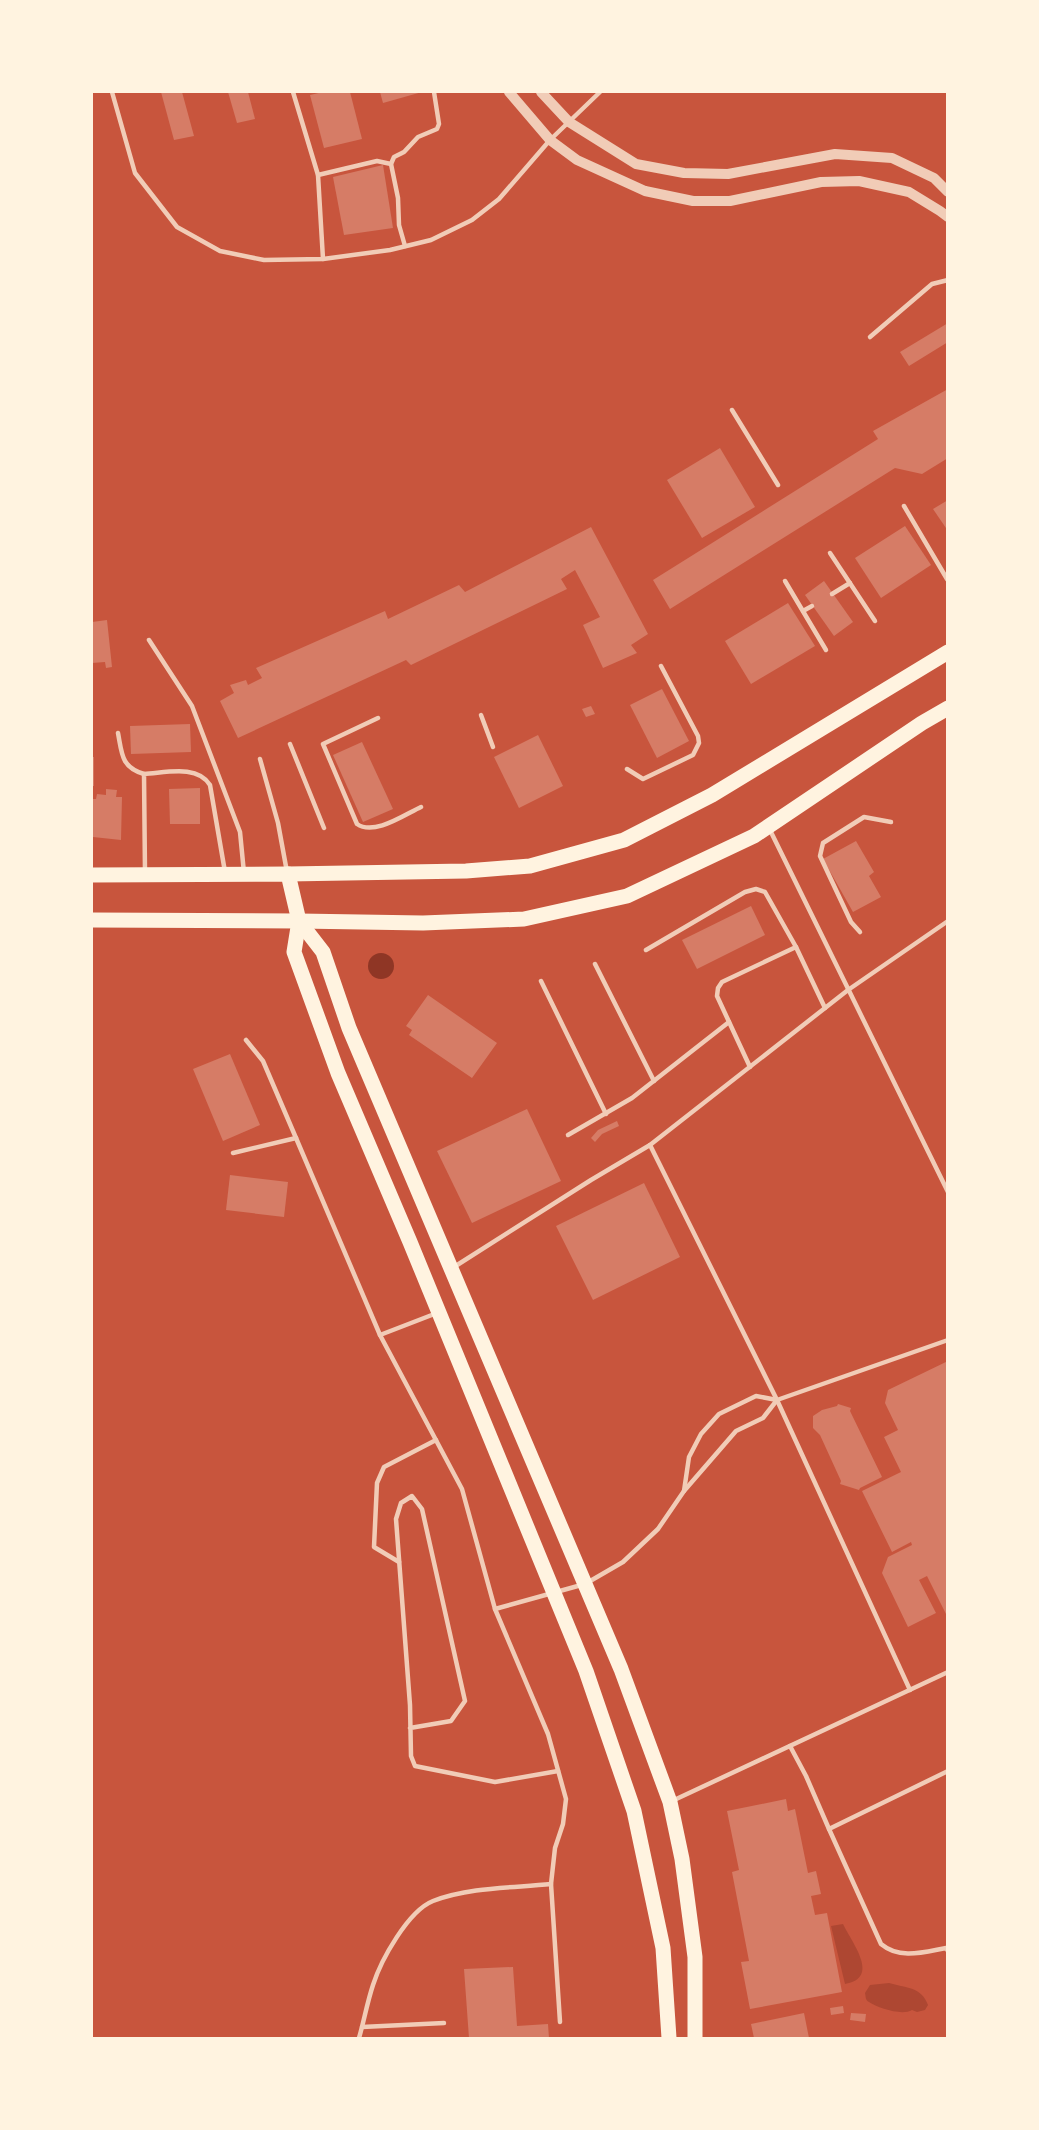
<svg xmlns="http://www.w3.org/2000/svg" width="1039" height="2130" viewBox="0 0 1039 2130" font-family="'Titillium Web',sans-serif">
<rect width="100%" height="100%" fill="#c8553d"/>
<!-- green -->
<g fill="#ae4732">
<path d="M843 1924C852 1943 881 1978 845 1984L831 1926Z"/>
<path d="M889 1983C905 1988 921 1986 928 2005L925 2010 917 2012 912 2010C902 2016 878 2008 869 2002 865 2000 866 1997 865 1993L870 1985Z"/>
</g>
<!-- water -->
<circle fill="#8f3625" cx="381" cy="966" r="13"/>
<!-- building -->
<g fill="#d67c66">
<polygon points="161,92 182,92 194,136 174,140"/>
<polygon points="228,92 248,92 255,119 237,123"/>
<polygon points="323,92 350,92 362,139 324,148 310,95"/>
<polygon points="380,92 422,92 383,103"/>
<polygon points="383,165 393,228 344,235 333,177"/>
<polygon points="948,323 948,342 909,366 900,352"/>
<polygon points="948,389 948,458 922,474 895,468 670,609 653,580 878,439 873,431"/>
<polygon points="720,448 755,507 702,538 667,480"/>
<polygon points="948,500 948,531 933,509"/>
<polygon points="905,526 931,565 881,598 855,558"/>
<polygon points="591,527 648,634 631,645 637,653 603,668 583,625 600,617 575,570 561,579 567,589 411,665 406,660 238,738 220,701 234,693 230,685 246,680 248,685 262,678 256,668 385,611 388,619 459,585 465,592"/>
<polygon points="824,581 853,622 834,636 805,595"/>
<polygon points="788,603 815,646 751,684 725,641"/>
<polygon points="107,620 112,667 106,668 105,662 92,663 92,622"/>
<polygon points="662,689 689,741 657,758 630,705"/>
<polygon points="591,706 595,714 586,717 582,709"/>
<polygon points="190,724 191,752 131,754 130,726"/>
<polygon points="538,735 563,786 519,808 494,757"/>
<polygon points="362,742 393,809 363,822 333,755"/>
<rect x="92" y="757" width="2" height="29"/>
<polygon points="200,788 200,824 170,824 169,789"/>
<polygon points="106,789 117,790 116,797 122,797 121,840 93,837 92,835 92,799 96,799 97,794 106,795"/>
<polygon points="856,841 874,872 869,876 881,897 853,912 823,859"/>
<polygon points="751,906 765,935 697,969 682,940"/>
<polygon points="428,995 497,1043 472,1078 409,1035 412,1030 406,1026"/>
<polygon points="230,1054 260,1125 223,1141 193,1069"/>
<polygon points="527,1109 561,1181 472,1223 437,1151"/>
<polygon points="617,1121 619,1126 602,1134 595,1142 591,1138 598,1130"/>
<polygon points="230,1175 288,1182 284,1217 226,1210"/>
<polygon points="644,1183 680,1257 593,1300 556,1226"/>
<polygon points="948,1361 948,1618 927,1576 919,1580 936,1613 908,1627 882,1573 888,1557 912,1545 911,1542 892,1552 862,1491 901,1472 884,1437 898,1430 885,1403 888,1390"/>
<polygon points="838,1404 851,1408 850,1411 882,1477 860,1488 859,1490 840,1484 841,1481 820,1435 813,1428 813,1416 822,1410 837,1406"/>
<polygon points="786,1799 788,1811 795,1809 808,1873 816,1871 821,1894 811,1896 815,1915 827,1913 842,1992 750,2009 741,1962 749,1961 732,1872 739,1870 727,1811"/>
<polygon points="513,1967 517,2026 548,2024 549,2038 469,2038 464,1969"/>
<polygon points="843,2006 844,2013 831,2015 830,2008"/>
<polygon points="804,2013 809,2038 754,2038 751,2024"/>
<polygon points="851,2013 866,2014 865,2022 850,2020"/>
</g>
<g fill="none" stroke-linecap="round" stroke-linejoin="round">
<!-- service -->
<g stroke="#f1ccb7" stroke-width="4.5">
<polyline points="112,92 135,173 177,227 220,251 264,260 323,259 390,250 431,240 472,220 499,199 550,140 600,92"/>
<polyline points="293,92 318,175 323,259"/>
<polyline points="318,175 377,161 391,164"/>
<polyline points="405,246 399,225 398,198 391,164 394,157 404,152 418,137 437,129 439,124 434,92"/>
<polyline points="870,337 932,284 948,280"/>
<polyline points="732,410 778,485"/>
<polyline points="904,506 947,579"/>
<polyline points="830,553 875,621"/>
<polyline points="785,581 826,650"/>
<polyline points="832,594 850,583"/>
<polyline points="803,611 812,606"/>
<polyline points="149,640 192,706 240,832 244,873"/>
<polyline points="481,715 493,747"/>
<path d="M378 718 323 744 357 824C374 836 404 815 421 807"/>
<path d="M118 733C122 754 121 767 144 774"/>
<polyline points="290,744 324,828"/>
<polyline points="260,759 278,823 287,872"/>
<polyline points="627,769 643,779 693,755 699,743 698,736 661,666"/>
<polyline points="769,828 948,1192"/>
<path d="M145 873 144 774C165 773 197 764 210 785L225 872"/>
<polyline points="860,932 851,922 820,856 823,843 864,817 891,822"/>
<polyline points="646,950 745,892 756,889 765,892 796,947"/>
<polyline points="595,964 654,1081"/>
<polyline points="541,981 606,1114"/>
<polyline points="246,1040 263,1061 296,1138"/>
<polyline points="750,1067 717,996 718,988 722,982 796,947 825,1008"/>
<polyline points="568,1135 632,1098 729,1022"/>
<polyline points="650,1145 777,1400 910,1690"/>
<polyline points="233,1153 296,1138 380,1335"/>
<polyline points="454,1267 591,1180 650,1145 848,990 948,921"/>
<polyline points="437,1313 380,1335 462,1489 495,1609"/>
<polyline points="684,1491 689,1457 701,1434 719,1414 756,1396 777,1400 948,1340"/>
<polyline points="399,1562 374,1547 377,1483 384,1467 436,1440"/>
<polyline points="410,1728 451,1721 465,1701 422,1509 412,1496 401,1503 396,1519 410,1705 411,1756 415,1766 495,1782 558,1771"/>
<polyline points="790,1746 806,1776 829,1829 948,1771"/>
<polyline points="672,1801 948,1672"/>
<path d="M829 1829 881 1944C900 1960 924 1952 946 1948L948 1951"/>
<polyline points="551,1884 555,1848 563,1824 566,1799 548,1734 495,1609 585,1584 623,1562 658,1529 684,1491 736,1431 763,1418 777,1400"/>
<polyline points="362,2027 444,2023"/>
<path d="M359 2038C364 2021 367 2003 373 1985 381 1960 408 1911 433 1901 470 1887 512 1888 551 1884L560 2022"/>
</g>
<!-- tertiary -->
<g stroke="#f1ccb7" stroke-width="10">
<polyline points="509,92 550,140 577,160 645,191 693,201 730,201 821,182 859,181 909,192 940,211 948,217"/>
<polyline points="541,92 569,122 636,164 684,173 728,174 835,154 892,158 934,178 948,192"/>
</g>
<!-- primary -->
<g stroke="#fff3e0" stroke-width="15">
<polyline points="288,874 466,871 530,866 624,840 712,795 948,652"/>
<polyline points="299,921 423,923 524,919 627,896 754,836 922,723 948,708"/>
</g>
<!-- trunk -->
<g stroke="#fff3e0" stroke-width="15">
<polyline points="92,875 288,874 299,921 294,952 338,1073 410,1242 586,1671 634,1811 663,1948 669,2038"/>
<polyline points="92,920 299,921 323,952 349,1028 621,1669 670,1802 682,1859 695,1957 695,2038"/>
</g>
</g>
<!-- border -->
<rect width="1039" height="2130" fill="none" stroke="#fff3e0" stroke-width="186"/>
</svg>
